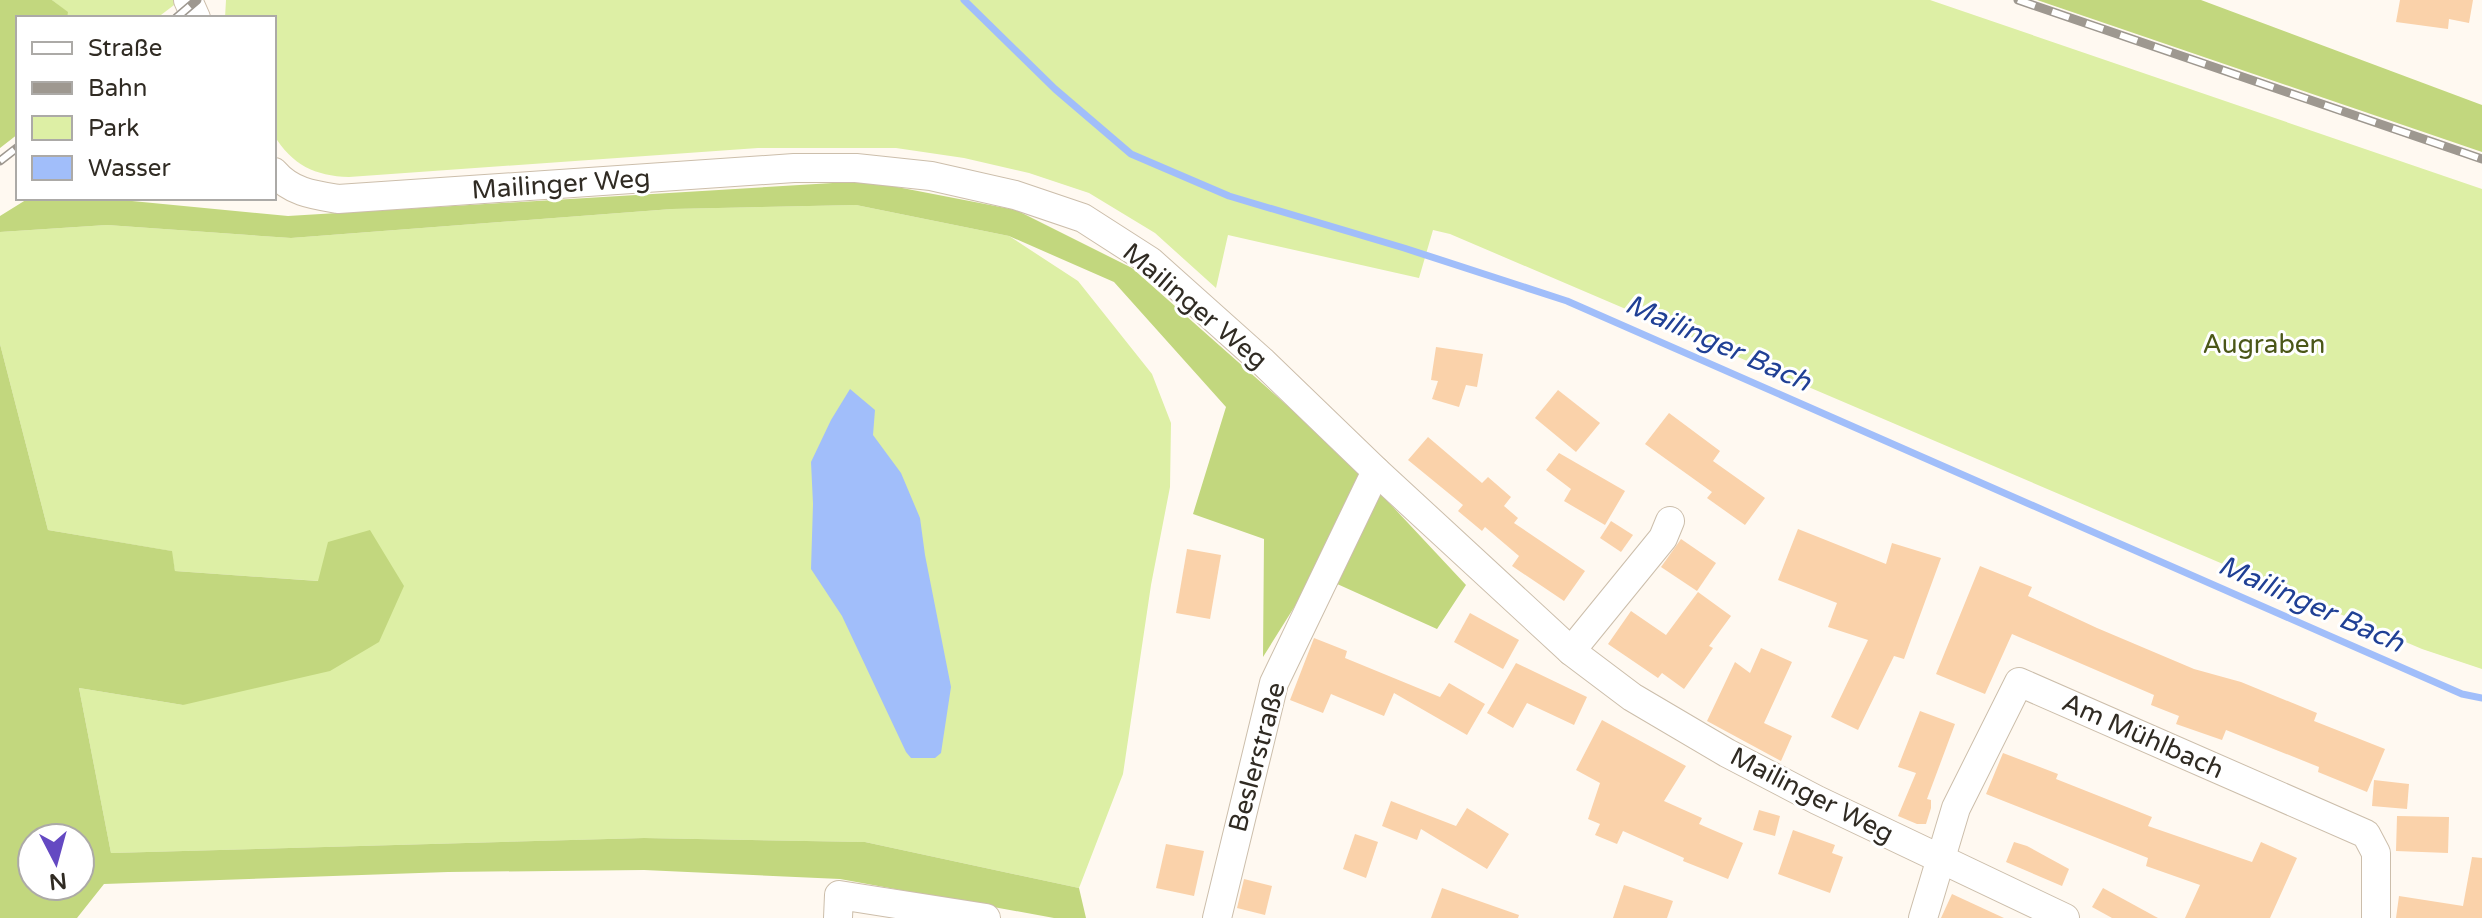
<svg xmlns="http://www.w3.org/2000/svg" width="2482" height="918" viewBox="0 0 2482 918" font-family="'Varela Round',sans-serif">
<rect width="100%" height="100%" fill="#fff9f1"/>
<!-- green -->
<g fill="#ddefa5">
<polygon points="52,0 177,0 178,2 157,18 67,18 67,12"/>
<path d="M226 0H1930L2482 189V669L2422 649 1450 234 1433 230 1419 278 1228 235 1216 288 1155 233 1089 193 1029 173 964 158 896 148H758L349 177C315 176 292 165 274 135V18H225Z"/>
<polygon points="856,205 1009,236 1078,281 1152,374 1171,423 1170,487 1151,585 1123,774 1079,888 865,842 644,838 111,853 79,688 183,705 319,581 175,571 171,551 48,530 0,344 0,232 107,225 291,238 672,209"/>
</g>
<!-- forest -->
<g fill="#c2d77e" fill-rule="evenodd">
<polygon points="0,0 52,0 68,12 67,18 18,18 18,134 0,148"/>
<polygon points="2037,0 2201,0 2482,105 2482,152"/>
<polygon points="866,181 1016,210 1132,268 1351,462 1466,585 1437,629 1315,574 1263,657 1264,539 1193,514 1226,407 1114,282 1009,236 856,205 672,209 291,238 107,225 0,232 0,216 29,198 101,198 288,216"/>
<path d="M0 344 48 530 172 551 175 571 318 581 328 542 370 530 404 586 379 642 330 671 183 705 79 688 111 853 644 838 865 842 1079 888 1086 918H1054L840 879 644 870 448 872 104 884 77 918H0ZM32 838H80V886H32Z"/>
</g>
<!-- water -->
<polygon fill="#a1befa" points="850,389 875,410 873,435 901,473 920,518 925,555 951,687 941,753 935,758 911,758 906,752 842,616 811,569 813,504 811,462 831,420"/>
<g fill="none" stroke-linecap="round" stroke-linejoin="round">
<!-- stream -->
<polyline stroke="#a1befa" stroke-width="7" points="964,0 1055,89 1131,154 1229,196 1404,248 1567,301 2462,694 2482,698"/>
</g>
<!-- building -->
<g fill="#fad2aa">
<polygon points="2400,0 2473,0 2469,23 2449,19 2448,29 2396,22"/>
<polygon points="1436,347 1483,354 1477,387 1466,385 1459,407 1432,399 1438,381 1431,380"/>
<polygon points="1558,390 1600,423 1576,452 1535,418"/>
<polygon points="1669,413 1720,451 1713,461 1765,498 1745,525 1707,498 1712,492 1645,444"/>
<polygon points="1428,437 1482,483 1488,477 1511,497 1504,506 1518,518 1514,523 1585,571 1564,601 1512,566 1519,556 1485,527 1482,531 1458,511 1463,505 1408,460"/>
<polygon points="1559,453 1625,491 1605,525 1564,501 1571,489 1546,470"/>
<polygon points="1611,521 1633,535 1621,552 1600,538"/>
<polygon points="1798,529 1886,564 1892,543 1941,558 1904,659 1894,656 1858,730 1831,717 1868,640 1828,627 1837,603 1778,580"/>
<polygon points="1681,539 1716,563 1697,591 1661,567"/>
<polygon points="1187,549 1221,555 1210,619 1176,613"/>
<polygon points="1980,566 2032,587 2028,596 2097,628 2194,669 2241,682 2317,713 2314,721 2385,749 2367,792 2318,772 2319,767 2226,730 2222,740 2176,724 2179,716 2151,705 2154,695 2012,634 1985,694 1936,674"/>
<polygon points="1698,592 1731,616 1709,646 1713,648 1684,689 1662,673 1658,678 1608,644 1631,611 1666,635"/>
<polygon points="1470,613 1519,640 1503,669 1454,642"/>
<polygon points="1314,638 1347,651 1345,658 1440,697 1449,683 1485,704 1467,735 1394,693 1384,716 1331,694 1323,713 1290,700"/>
<polygon points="1761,648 1792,662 1764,723 1792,736 1781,761 1707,721 1735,662 1750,673"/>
<polygon points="1516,663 1587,697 1574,725 1527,703 1513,728 1487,713"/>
<polygon points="1920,711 1955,724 1927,799 1931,800 1931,808 1926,824 1917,824 1898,816 1916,773 1898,767"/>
<polygon points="1602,720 1686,766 1664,801 1702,818 1699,824 1743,843 1728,879 1683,861 1684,858 1623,831 1617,844 1595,835 1600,824 1588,819 1600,783 1576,770"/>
<polygon points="2003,753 2058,774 2056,779 2152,817 2148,826 2252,862 2261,842 2297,858 2270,918 2185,918 2200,885 2146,866 2148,858 1986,794"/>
<polygon points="2374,780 2409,784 2407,809 2372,806"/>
<polygon points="1391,801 1456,826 1467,808 1509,834 1487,869 1421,829 1417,840 1382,826"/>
<polygon points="1759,810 1780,816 1775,836 1753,830"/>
<polygon points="2397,816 2449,817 2448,853 2396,851"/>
<polygon points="1793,830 1835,845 1832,853 1843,857 1830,893 1778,874"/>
<polygon points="1355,834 1378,842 1366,878 1343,869"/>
<polygon points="2014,842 2027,846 2069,869 2062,886 2006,862"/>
<polygon points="1166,844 1204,851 1194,896 1156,888"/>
<polygon points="2472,857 2482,858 2482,918 2396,918 2399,896 2463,906"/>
<polygon points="1244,879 1272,886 1265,915 1237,908"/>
<polygon points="1624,885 1673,901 1667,918 1613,918"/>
<polygon points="1442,888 1519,915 1518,918 1431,918"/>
<polygon points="2103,888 2158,918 2112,918 2092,907"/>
<polygon points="1952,894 2004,918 1941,918"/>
</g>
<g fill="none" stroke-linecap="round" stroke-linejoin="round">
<defs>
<g id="minor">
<polyline points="188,0 196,18"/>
<path d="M274 172C291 192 313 195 338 199L794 168H856L931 176 1015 195 1083 218 1150 261 1263 362 1376 471 1571 651 1632 697 1727 753 1817 800 2065 918"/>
<polyline points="1571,651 1663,538 1670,521"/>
<polyline points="838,918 839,895 986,918"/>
<polyline points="1217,918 1274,683 1376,471"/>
<polyline points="1923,918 1956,808 2019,682 2366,834 2376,853 2376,918"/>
</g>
</defs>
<!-- minor casing -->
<use href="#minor" stroke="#ccbeab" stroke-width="30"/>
<!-- minor -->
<use href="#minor" stroke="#fff" stroke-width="28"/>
<defs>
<g id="rail">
<polyline points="2018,0 2482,159"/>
<polyline points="176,18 197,0"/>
<polyline points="0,161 18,147"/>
</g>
</defs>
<!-- rail casing -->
<use href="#rail" stroke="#9e9890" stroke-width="9"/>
<!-- rail -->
<use href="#rail" stroke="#fff" stroke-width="6" stroke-dasharray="18" stroke-linecap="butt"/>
</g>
<g text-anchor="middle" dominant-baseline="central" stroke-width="6" stroke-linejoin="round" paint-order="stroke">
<!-- street labels -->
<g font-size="26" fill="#302b23" stroke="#fff">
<text transform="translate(561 184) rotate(-4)">Mailinger Weg</text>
<text transform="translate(1195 306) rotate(40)">Mailinger Weg</text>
<text transform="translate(2143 736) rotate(24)">Am Mühlbach</text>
<text transform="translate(1257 757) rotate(-75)">Beslerstraße</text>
<text transform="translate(1812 795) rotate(27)">Mailinger Weg</text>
</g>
<!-- park labels -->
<g font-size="26" fill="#4b5718" stroke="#fff">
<text x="2264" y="344">Augraben</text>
</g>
<!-- water labels -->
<g font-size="28" font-style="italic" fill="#204095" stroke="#fff">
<text transform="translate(1718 343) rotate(24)">Mailinger Bach</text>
<text transform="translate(2311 604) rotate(24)">Mailinger Bach</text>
</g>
</g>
<!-- legend -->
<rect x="16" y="16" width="260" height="184" fill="#ffffff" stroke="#acaaa7" stroke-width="2"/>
<rect x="32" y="42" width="40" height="12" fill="#ffffff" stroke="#acaaa7" stroke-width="2"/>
<text x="88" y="56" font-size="24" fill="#302b23">Straße</text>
<rect x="32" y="82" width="40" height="12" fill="#9e9890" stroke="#acaaa7" stroke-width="2"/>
<text x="88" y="96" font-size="24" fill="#302b23">Bahn</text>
<rect x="32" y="116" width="40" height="24" fill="#ddefa5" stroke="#acaaa7" stroke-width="2"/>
<text x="88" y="136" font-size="24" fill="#302b23">Park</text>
<rect x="32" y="156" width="40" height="24" fill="#a1befa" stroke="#acaaa7" stroke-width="2"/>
<text x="88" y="176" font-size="24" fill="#302b23">Wasser</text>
<!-- north arrow -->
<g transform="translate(56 862) rotate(174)"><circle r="38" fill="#ffffff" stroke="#acaaa7" stroke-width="2"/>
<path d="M0-6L14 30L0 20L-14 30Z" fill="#6449c2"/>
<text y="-12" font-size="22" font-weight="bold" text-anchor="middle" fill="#302b23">N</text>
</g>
</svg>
